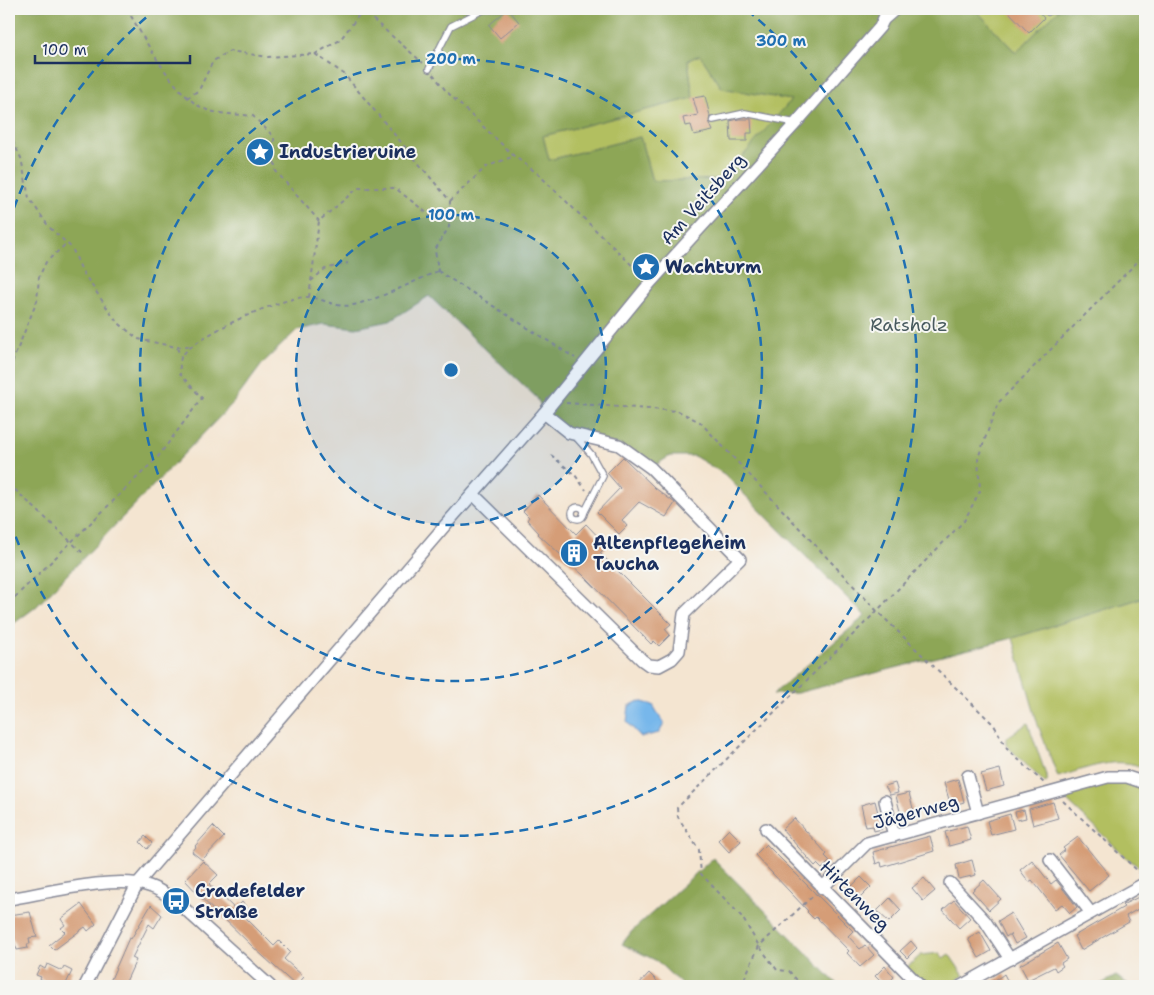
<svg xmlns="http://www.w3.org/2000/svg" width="1154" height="995" viewBox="0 0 1154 995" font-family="'Shantell Sans',sans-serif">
<rect width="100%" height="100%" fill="#f6f6f2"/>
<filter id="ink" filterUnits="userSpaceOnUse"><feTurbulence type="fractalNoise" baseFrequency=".02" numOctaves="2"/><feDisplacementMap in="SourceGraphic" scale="10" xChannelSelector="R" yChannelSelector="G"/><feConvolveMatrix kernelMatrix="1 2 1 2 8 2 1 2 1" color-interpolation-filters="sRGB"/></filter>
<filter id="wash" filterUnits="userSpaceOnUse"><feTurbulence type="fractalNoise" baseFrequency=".0096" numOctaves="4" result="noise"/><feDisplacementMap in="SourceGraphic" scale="20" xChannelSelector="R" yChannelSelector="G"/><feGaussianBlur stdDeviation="1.12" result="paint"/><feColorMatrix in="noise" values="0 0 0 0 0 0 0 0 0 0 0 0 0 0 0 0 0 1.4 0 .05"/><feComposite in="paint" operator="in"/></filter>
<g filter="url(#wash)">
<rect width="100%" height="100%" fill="#f4e5d1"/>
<!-- green -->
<g fill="#b2bf61" stroke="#667760">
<polygon points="975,9 1059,9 1016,53"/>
<polygon points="700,55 722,88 792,100 723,179 652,181 640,137 549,160 543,136 693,98 688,60"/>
<path d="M1145 597V769C1119 754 1085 769 1058 777L1038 725 1013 638Z"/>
<polygon points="1028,723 1048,781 1045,783 1006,745 1006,738"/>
<polygon points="1111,782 1130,782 1145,791 1145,872 1127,858 1061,795"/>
<polygon points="940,953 943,958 949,954 964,976 945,986 925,986 906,968 921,955"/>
</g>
<!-- forest -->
<g fill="#8da657" stroke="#546a5a" fill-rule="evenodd">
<path d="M9 9H975L1016 53 1059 9H1145V597L1013 638 797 693 773 694 865 616 724 474 694 456H670L651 468 619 445 569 433 544 413 537 398 429 296 390 321 356 328 324 324 297 330 263 363 234 402 36 607 9 627ZM700 55 722 88 791 100 723 179 652 181 640 137 549 160 543 136 693 98 688 60Z"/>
<polygon points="713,858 839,986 683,986 657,961 622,944 632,931"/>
<polygon points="1116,976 1131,986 1097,986"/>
</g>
<!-- water -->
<polygon fill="#77b7eb" stroke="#4973a4" points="639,701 653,705 664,724 659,733 641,737 627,722 629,706"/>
<g id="blocks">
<!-- building -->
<g fill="#d59d77">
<polygon points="508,9 519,22 500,38 489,25"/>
<polygon points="1006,9 1036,9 1044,18 1029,33"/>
<polygon points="705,96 710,116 709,121 713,131 694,135 691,125 685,126 683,118 698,115 693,98"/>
<polygon points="739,119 751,119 752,133 747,133 747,141 731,141 730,121"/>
<polygon points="623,457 655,488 675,503 666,517 639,502 622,520 627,526 619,534 597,512 620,488 607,473"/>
<polygon points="538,495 576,534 586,524 607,546 600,553 671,624 665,629 670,635 659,646 654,641 651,644 583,575 538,534 539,533 527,520 529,517 523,511"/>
<polygon points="1000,769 1004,786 986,791 981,774"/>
<polygon points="958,779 964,802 951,806 944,783"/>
<polygon points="895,783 898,793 890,795 885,786"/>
<polygon points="909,793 915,816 902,819 896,796"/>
<polygon points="875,801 882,829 874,831 873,826 866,827 861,805"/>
<polygon points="1053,802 1058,818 1033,825 1029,809"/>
<polygon points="1024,810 1026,818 1017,820 1015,812"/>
<polygon points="1010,814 1014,829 991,835 987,821"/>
<polygon points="794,818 827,854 825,856 830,861 822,869 817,864 815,866 782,829"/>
<polygon points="213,826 224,837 202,860 192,852 196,847 195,846"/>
<polygon points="967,826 971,840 949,846 945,832"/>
<polygon points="729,829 741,841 729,852 718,840"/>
<polygon points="145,836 152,843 147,849 140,842"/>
<polygon points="930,836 934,851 882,867 881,862 876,864 873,852"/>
<polygon points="1078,837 1109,875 1089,891 1059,855 1065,850 1063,848"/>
<polygon points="766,844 853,931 848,936 860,949 865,945 874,955 860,967 847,953 849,951 816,917 814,919 807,912 808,911 755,855"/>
<polygon points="972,860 976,875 959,879 956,865"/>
<polygon points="1032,860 1051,884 1056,880 1077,907 1070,913 1062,904 1055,909 1032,880 1029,882 1020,870"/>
<polygon points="203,861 218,875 209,884 235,909 242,902 250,911 244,916 274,946 279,941 290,952 284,959 304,977 296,986 253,947 215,910 214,911 185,880"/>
<polygon points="861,877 871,887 855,903 845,893"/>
<polygon points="924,878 935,891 923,901 912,888"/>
<polygon points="984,880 1001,899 989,910 972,891"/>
<polygon points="1145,894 1145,905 1126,916 1129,922 1081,950 1074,936 1124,907 1122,905"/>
<polygon points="890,898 901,910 889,922 877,911"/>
<polygon points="954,900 970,918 959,928 943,910"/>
<polygon points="81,904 96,924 88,931 85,927 54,950 49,945 65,932 61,928 65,925 61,919"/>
<polygon points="151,905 162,915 154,928 149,924 132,958 136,960 124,986 108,986 129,938 131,939"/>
<polygon points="30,912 37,937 29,938 30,944 27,944 28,948 17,950 13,939 9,940 9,915"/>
<polygon points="1011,913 1026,938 1015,944 1010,934 1006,937 998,921"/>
<polygon points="980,932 991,951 979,958 968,939"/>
<polygon points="911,941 917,948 907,958 900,951"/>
<polygon points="1058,943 1067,959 1061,963 1063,966 1056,971 1054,967 1028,980 1020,965"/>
<polygon points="47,964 62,971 64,967 72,971 65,986 56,986 40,979 41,977 36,975 40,966 45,969"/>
<polygon points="885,966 894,977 885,986 875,976"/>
<polygon points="649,973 662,986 637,986"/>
<polygon points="1004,974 1010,986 983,986 1000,977"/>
</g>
</g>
</g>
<g filter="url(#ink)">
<use href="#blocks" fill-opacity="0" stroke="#888a98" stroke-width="1"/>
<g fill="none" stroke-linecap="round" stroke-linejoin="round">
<defs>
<g id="service">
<polyline points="1045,9 1048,12"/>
<polyline points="885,22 900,9"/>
<polyline points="429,69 451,26 485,9"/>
<polyline points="713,120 745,113 796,123"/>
<polyline points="575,436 591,454 603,476 583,515"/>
<circle cx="578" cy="513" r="6"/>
</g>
<g id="minor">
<polyline points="473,494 642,660 649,665 659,666 672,659 679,651 684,614 740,559 651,468 619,445 569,433 544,413"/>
<polyline points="968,776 978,813"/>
<polyline points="885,801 894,836"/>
<polyline points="766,829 920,986"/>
<polyline points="1050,860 1091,913"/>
<polyline points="950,883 985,921 1010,959"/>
<polyline points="822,888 867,843 1108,777 1127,777 1145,783"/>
<path d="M9 899C46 893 115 875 149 886 159 889 167 895 176 901L270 986"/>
<polyline points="85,986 138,883 448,522 544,413 650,283 796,123 880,27 888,9"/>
<polyline points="961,986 1145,883"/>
</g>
</defs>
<!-- service casing -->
<use href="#service" stroke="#888a98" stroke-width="8"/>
<!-- minor casing -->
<use href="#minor" stroke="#888a98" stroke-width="14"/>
<!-- path -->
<g stroke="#888a98" stroke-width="2" stroke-dasharray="4 4" stroke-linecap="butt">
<path d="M127 9C144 38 175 98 207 110 221 115 239 114 253 116L274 137 275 170 319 221"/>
<polyline points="361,9 423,63"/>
<polyline points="9,19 13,9"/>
<polyline points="315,54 340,40 362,11"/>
<polyline points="433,74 446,91 514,156 537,173 642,275"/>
<polyline points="187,98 199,90 213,61 230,51 268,57 315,54 344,74 450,201 449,227 435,250 438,271"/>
<polyline points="9,134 21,158 29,198 49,227 72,248 82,271 116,321 138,339 176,347 190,346"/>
<polyline points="450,201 486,167 514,156"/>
<polyline points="438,271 575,358"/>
<polyline points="311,281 325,269 348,263"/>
<polyline points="309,297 319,221 358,188 395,188 432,217 450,213"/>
<polyline points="177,348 181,357"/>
<polyline points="9,370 37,301 39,277 46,262 66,244"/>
<polyline points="566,403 678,411 700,422 877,611 994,725 1007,749 1045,784"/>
<polyline points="551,455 575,475 586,490"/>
<polyline points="9,484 84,554"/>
<path d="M9 603 157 458 202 398 180 374C180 369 179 360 182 356 196 335 283 296 308 297 323 298 337 309 353 305 383 298 410 283 438 271"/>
<polyline points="1063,801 1140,873"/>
<polyline points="741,986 759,946 815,894"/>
<polyline points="802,986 789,971 777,970 759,946 742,917 701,874 699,850 678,817 677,808 877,611 964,521 980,491 978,458 998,403 1145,254"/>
</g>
<!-- service -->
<use href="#service" stroke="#fff" stroke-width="5.5"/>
<!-- minor -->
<use href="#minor" stroke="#fff" stroke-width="11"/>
</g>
</g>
<!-- distance rings -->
<circle cx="451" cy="370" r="155" fill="#1f6fb2" fill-opacity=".12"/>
<g fill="none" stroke="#1f6fb2" stroke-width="2.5" stroke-dasharray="9 6">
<circle cx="451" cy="370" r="155"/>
<circle cx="451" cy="370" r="311"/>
<path d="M9 222A466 466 0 0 1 155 10M747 10A466 466 0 1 1 9 518"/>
</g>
<!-- icons -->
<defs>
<symbol id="sight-disc" viewBox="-11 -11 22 22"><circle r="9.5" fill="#1f6fb2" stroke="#f6f6f2"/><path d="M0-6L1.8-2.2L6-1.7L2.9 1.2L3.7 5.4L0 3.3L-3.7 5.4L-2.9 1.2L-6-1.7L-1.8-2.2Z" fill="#fff"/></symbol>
<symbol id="building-disc" viewBox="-11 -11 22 22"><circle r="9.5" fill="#1f6fb2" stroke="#f6f6f2"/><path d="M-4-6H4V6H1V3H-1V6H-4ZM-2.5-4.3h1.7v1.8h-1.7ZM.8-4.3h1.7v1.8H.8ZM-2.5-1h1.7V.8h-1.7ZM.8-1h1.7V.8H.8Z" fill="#fff"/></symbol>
<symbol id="bus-disc" viewBox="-11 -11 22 22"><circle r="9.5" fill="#1f6fb2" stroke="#f6f6f2"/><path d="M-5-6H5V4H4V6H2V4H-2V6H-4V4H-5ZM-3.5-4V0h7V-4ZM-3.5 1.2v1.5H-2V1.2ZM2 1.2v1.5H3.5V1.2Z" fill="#fff"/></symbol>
</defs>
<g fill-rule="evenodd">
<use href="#sight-disc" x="244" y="136" width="32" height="32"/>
<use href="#sight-disc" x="630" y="251" width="32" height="32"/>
<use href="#building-disc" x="558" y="537" width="32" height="32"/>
<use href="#bus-disc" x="160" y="885" width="32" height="32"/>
</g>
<g text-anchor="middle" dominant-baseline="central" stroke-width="4" stroke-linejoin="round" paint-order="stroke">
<!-- poi labels -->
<g font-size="18" font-weight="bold" fill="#1b2f5e" stroke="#f6f6f2" text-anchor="start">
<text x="279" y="152">Industrieruine</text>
<text x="665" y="267">Wachturm</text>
<text x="593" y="543">Altenpflegeheim<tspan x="593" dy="21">Taucha</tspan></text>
<text x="195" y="891">Cradefelder<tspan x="195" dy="21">Straße</tspan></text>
</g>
<!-- street labels -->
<g font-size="18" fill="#1b2f5e" stroke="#f6f6f2">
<text transform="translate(703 199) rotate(-48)">Am Veitsberg</text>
<text transform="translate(916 812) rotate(-15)">Jägerweg</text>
<text transform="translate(855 896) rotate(45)">Hirtenweg</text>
</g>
<!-- park labels -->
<g font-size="18" fill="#485a5f" stroke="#f6f6f2">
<text x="909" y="325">Ratsholz</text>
</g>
</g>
<circle cx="451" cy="370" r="8" fill="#1f6fb2" stroke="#f6f6f2" stroke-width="2.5"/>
<g font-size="15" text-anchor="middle" font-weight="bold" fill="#1f6fb2" stroke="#f6f6f2" stroke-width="4" stroke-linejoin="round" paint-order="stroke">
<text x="781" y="46">300 m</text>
<text x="451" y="64">200 m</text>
<text x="451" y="220">100 m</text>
</g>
<!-- margin -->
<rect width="1154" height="995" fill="none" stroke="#f6f6f2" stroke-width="30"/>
<!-- scale -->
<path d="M35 55v8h155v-8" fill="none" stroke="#1b2f5e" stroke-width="2.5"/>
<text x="42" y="55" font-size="15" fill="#1b2f5e" stroke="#f6f6f2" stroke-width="4" paint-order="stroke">100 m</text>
</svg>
